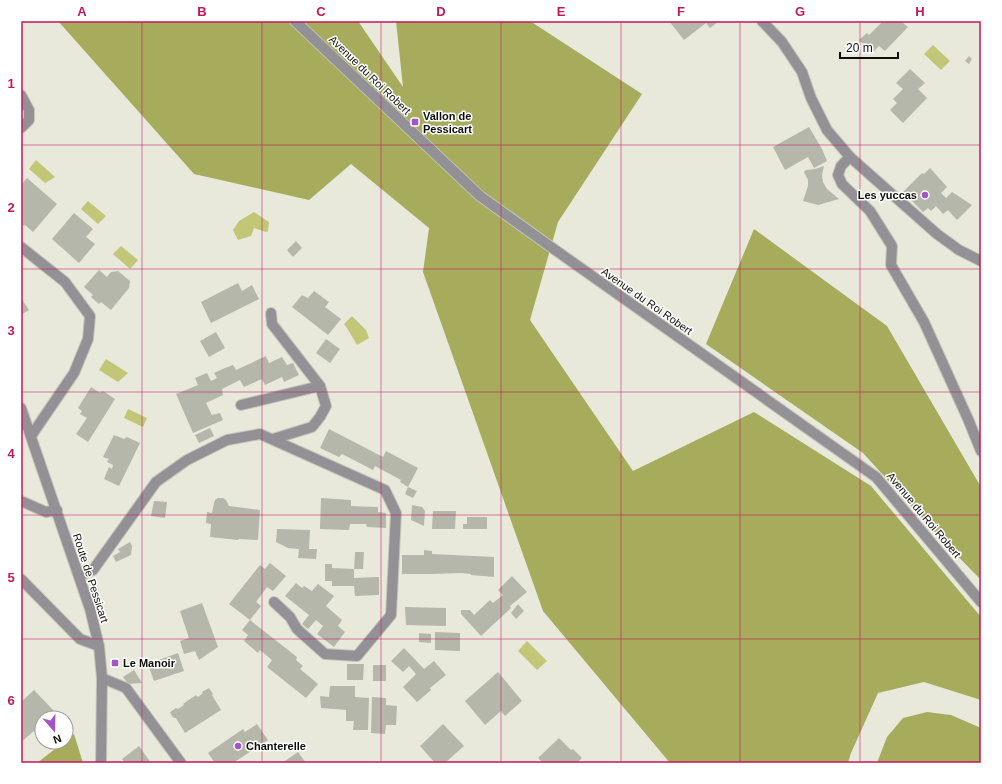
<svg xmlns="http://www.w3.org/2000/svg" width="1002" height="784" viewBox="0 0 1002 784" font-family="Arial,sans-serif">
<rect width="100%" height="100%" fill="#e8e9db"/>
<!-- forest -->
<g fill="#a6ac5c">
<polygon points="58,21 358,21 403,87 396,21 530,21 642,94 558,222 530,320 633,471 754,412 871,486 981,617 981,700 924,682 878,693 851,753 848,763 670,763 543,611 423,272 429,228 351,164 309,200 194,174"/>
<polygon points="754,229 887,326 981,487 981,580 945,543 863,453 706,344"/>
<polygon points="927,712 951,715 981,728 981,763 877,763 887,737 903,718"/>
<polygon points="74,734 83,763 37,763 64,742 66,742 66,741"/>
</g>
<!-- water -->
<g fill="#c1c776">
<polygon points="933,45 950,61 941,70 924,54"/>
<polygon points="36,160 55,177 45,183 29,169"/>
<polygon points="88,201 106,216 98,224 81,209"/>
<polygon points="254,212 269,222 268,231 266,232 254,228 251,236 238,240 233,230 239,221"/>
<polygon points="121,246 138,260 130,269 113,254"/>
<polygon points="352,316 366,330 369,338 357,345 347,328 344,324"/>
<polygon points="106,359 128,373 118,382 99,370"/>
<polygon points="128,409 147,418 143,427 124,418"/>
<polygon points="527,641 547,661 537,670 518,651"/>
</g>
<!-- building -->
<g fill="#b5b7aa">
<polygon points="669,21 719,21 710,28 706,23 684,40"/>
<polygon points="883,21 901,21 908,27 885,51 879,46 872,53 859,40 867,33 869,35"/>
<polygon points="969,56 972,59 969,64 965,61"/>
<polygon points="910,69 925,83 918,89 927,98 903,123 890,110 897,103 893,99 903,89 896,83"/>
<polygon points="809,127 822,149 827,161 814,168 808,157 785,170 773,147"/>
<polygon points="824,166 822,175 823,182 827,189 839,199 818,205 803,201 808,186 808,180 804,172 806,170 815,169"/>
<polygon points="930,168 947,187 941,193 946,198 952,192 972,205 957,220 948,210 943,214 936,206 931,211 928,208 923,212 903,192 922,173 924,174"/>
<polygon points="27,178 57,204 33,232 25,225 24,226 21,224 21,185"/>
<polygon points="74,213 93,229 86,237 95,244 79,263 52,239"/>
<polygon points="296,241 302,248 293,257 287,250"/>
<polygon points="99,270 107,277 111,272 118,271 130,281 129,288 111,310 101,302 99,304 91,297 93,295 84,287"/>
<polygon points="238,283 242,291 252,285 259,299 211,323 201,302"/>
<polygon points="314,291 329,302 325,307 341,319 328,335 292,307 302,295 308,298"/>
<polygon points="21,298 29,310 21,315"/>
<polygon points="216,332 225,348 209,357 200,341"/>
<polygon points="326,339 340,349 330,363 316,353"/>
<polygon points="266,356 269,363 282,357 287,365 293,363 299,375 284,382 282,377 265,385 262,379 244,387 240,380 222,389 223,395 206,403 212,415 220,413 223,420 193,433 176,394 198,385 195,378 207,373 211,381 217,378 214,373 225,368 233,365 236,370"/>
<polygon points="91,387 100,393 103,391 115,399 88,442 76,434 87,418 80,414 82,411 78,408"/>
<polygon points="210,428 214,436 199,443 195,435"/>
<polygon points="329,429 383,457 386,451 418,468 408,487 417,491 413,498 405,494 408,487 400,482 401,480 375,466 373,470 342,454 339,457 320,448"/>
<polygon points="114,435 124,439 127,437 140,443 119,486 104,479 109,467 112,469 113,465 107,462 109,459 103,457"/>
<polygon points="218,498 223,498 226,500 229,506 260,510 258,540 239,539 238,540 210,537 211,524 206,523 207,512 212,513 214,503 215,500"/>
<polygon points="321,498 351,500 351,506 378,507 378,512 386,513 386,528 367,527 366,524 350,524 349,530 320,529"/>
<polygon points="154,501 167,502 165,518 151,516"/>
<polygon points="412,505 422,507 425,511 424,526 411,520"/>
<polygon points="433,511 456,511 455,529 432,529"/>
<polygon points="467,517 487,517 487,529 463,529 463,524 467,524"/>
<polygon points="277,529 310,530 309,549 317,549 316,559 298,558 299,549 288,548 276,542"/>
<polygon points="130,542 132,546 131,555 116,562 113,556 120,552 118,549"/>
<polygon points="424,550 432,551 432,554 494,557 494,577 471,575 471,574 462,573 431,574 402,574 402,555 424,555"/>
<polygon points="355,552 364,552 363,569 354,569 354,578 379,577 379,595 355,596 354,586 332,586 332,581 325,581 325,564 332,564 332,568 354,569"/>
<polygon points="270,563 286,576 273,591 267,587 256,602 261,606 250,620 229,604 260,565 265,569"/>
<polygon points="512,576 527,592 510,606 511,608 481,636 461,614 461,610 470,610 474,615 490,600 493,603 503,595 498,590"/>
<polygon points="296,583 302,588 304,586 312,591 318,584 334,596 326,606 342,620 338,626 345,632 334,647 317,634 323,626 316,620 308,629 302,624 309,615 285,596"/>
<polygon points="202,603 218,647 199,660 195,651 184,654 180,641 189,638 180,611"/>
<polygon points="518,604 524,611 516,619 511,613"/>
<polygon points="405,607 446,608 446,626 406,625"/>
<polygon points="250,620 297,657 296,660 303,666 300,669 318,684 306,698 267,667 272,660 260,650 258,653 244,641 248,635 242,630"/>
<polygon points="435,632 460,633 460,651 435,650"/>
<polygon points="419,633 431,634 431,643 419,642"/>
<polygon points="404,648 424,669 434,661 446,675 430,688 431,690 417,702 403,687 416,674 409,666 403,672 391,661"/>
<polygon points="178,653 184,671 154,681 148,664"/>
<polygon points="347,664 364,664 363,680 347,680"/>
<rect x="373" y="665" width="13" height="16"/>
<polygon points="134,670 142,683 128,684 123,677"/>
<polygon points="498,672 522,701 505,716 501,711 485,725 465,701"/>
<polygon points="330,686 355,686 355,697 369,698 368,730 353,730 354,721 346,721 346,710 321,708 320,696 329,697"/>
<polygon points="209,688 213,694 212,695 221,710 185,733 176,718 174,718 172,716 170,712 176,708 178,709 184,705 183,704 196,695 198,697 203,693 202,692"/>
<polygon points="34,690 55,712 49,718 42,718 42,740 34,731 21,742 21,719 23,717 21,715 21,702"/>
<polygon points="372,697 386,698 386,705 397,706 396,725 386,725 385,734 371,733"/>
<polygon points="257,724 268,740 233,763 215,763 208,753 243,729 245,732"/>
<polygon points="443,724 464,746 445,763 435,763 420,746"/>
<polygon points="559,738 571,750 573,749 582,758 577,763 543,763 538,758"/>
<polygon points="139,746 151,763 125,763 122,759"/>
<polygon points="298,752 306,763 282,763"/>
</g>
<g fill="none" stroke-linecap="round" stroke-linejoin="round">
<defs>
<g id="minor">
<polyline points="295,21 480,196 544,242 876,477 981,602"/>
<polyline points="762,21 782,42 802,72 811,98 827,130 850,157 937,234 959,250 981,261"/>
<polyline points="21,95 29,110 29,120 21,128"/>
<polyline points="850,157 841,166 838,175 842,184 870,211 892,246 891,265 924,322 968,419 981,451"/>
<polyline points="21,247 65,282 90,316 88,339 74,373 31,436"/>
<polyline points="271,313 272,324 320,386 326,406 320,417 312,427 273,439"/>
<polyline points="241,405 320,386"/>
<polyline points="21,408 90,609 99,646 102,678 101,763"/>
<polyline points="21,501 46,512 57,510"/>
<polyline points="79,576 93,570 156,482 187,460 227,440 260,434 385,490 396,513 391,615 357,656 325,654 297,629 290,617 274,602"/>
<polyline points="21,579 80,639 99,646"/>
<polyline points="102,678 126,688 181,763"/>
</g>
</defs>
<!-- minor casing -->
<use href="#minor" stroke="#c5c6b9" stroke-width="12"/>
<!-- minor -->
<use href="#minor" stroke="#949196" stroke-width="10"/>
</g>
<!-- grid -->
<path fill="none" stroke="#c2185b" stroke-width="1" stroke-opacity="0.55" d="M142 21V763M262 21V763M381 21V763M501 21V763M621 21V763M740 21V763M860 21V763M21 145H981M21 269H981M21 392H981M21 515H981M21 639H981"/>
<!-- markers -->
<g fill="#a455c5" stroke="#fff" stroke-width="1.5">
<rect x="411" y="118" width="8" height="8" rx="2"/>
<circle cx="925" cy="195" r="4"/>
<rect x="111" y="659" width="8" height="8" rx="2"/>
<circle cx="238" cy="746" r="4"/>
</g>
<g text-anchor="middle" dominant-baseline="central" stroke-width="3" stroke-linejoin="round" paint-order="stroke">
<!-- street labels -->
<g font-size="11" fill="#0d0e09" stroke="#fff">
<text transform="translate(370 75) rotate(44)">Avenue du Roi Robert</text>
<text transform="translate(647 301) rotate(35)">Avenue du Roi Robert</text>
<text transform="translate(924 515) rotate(50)">Avenue du Roi Robert</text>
<text transform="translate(91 578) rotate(72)">Route de Pessicart</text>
</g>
<!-- poi labels -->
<g font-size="11" font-weight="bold" fill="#0d0e09" stroke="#fff" text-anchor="start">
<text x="423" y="116">Vallon de<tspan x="423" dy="13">Pessicart</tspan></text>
<text x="917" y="195" text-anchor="end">Les yuccas</text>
<text x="123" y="663">Le Manoir</text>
<text x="246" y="746">Chanterelle</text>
</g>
</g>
<!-- border -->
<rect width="1002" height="784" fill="none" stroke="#ffffff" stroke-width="44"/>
<!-- north arrow -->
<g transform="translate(54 730) rotate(160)"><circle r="19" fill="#ffffff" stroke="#9e9f9d"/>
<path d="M0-3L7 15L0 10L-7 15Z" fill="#a455c5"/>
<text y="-6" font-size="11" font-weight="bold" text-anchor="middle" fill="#0d0e09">N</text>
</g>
<!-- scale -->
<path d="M840 52v6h58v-6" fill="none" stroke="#0d0e09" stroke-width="2"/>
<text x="846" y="52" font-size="12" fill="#0d0e09" stroke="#ffffff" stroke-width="3" paint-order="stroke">20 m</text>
<rect x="22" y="22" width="958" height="740" fill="none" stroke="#c2185b" stroke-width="1.5"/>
<g font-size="13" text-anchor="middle" font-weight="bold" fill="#c2185b">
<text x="82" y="16">A</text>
<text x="202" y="16">B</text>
<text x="321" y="16">C</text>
<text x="441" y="16">D</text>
<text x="561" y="16">E</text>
<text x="681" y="16">F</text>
<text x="800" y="16">G</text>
<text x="920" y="16">H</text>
<text x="11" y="88">1</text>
<text x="11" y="212">2</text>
<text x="11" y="335">3</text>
<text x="11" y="458">4</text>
<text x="11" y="582">5</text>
<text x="11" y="705">6</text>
</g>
</svg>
